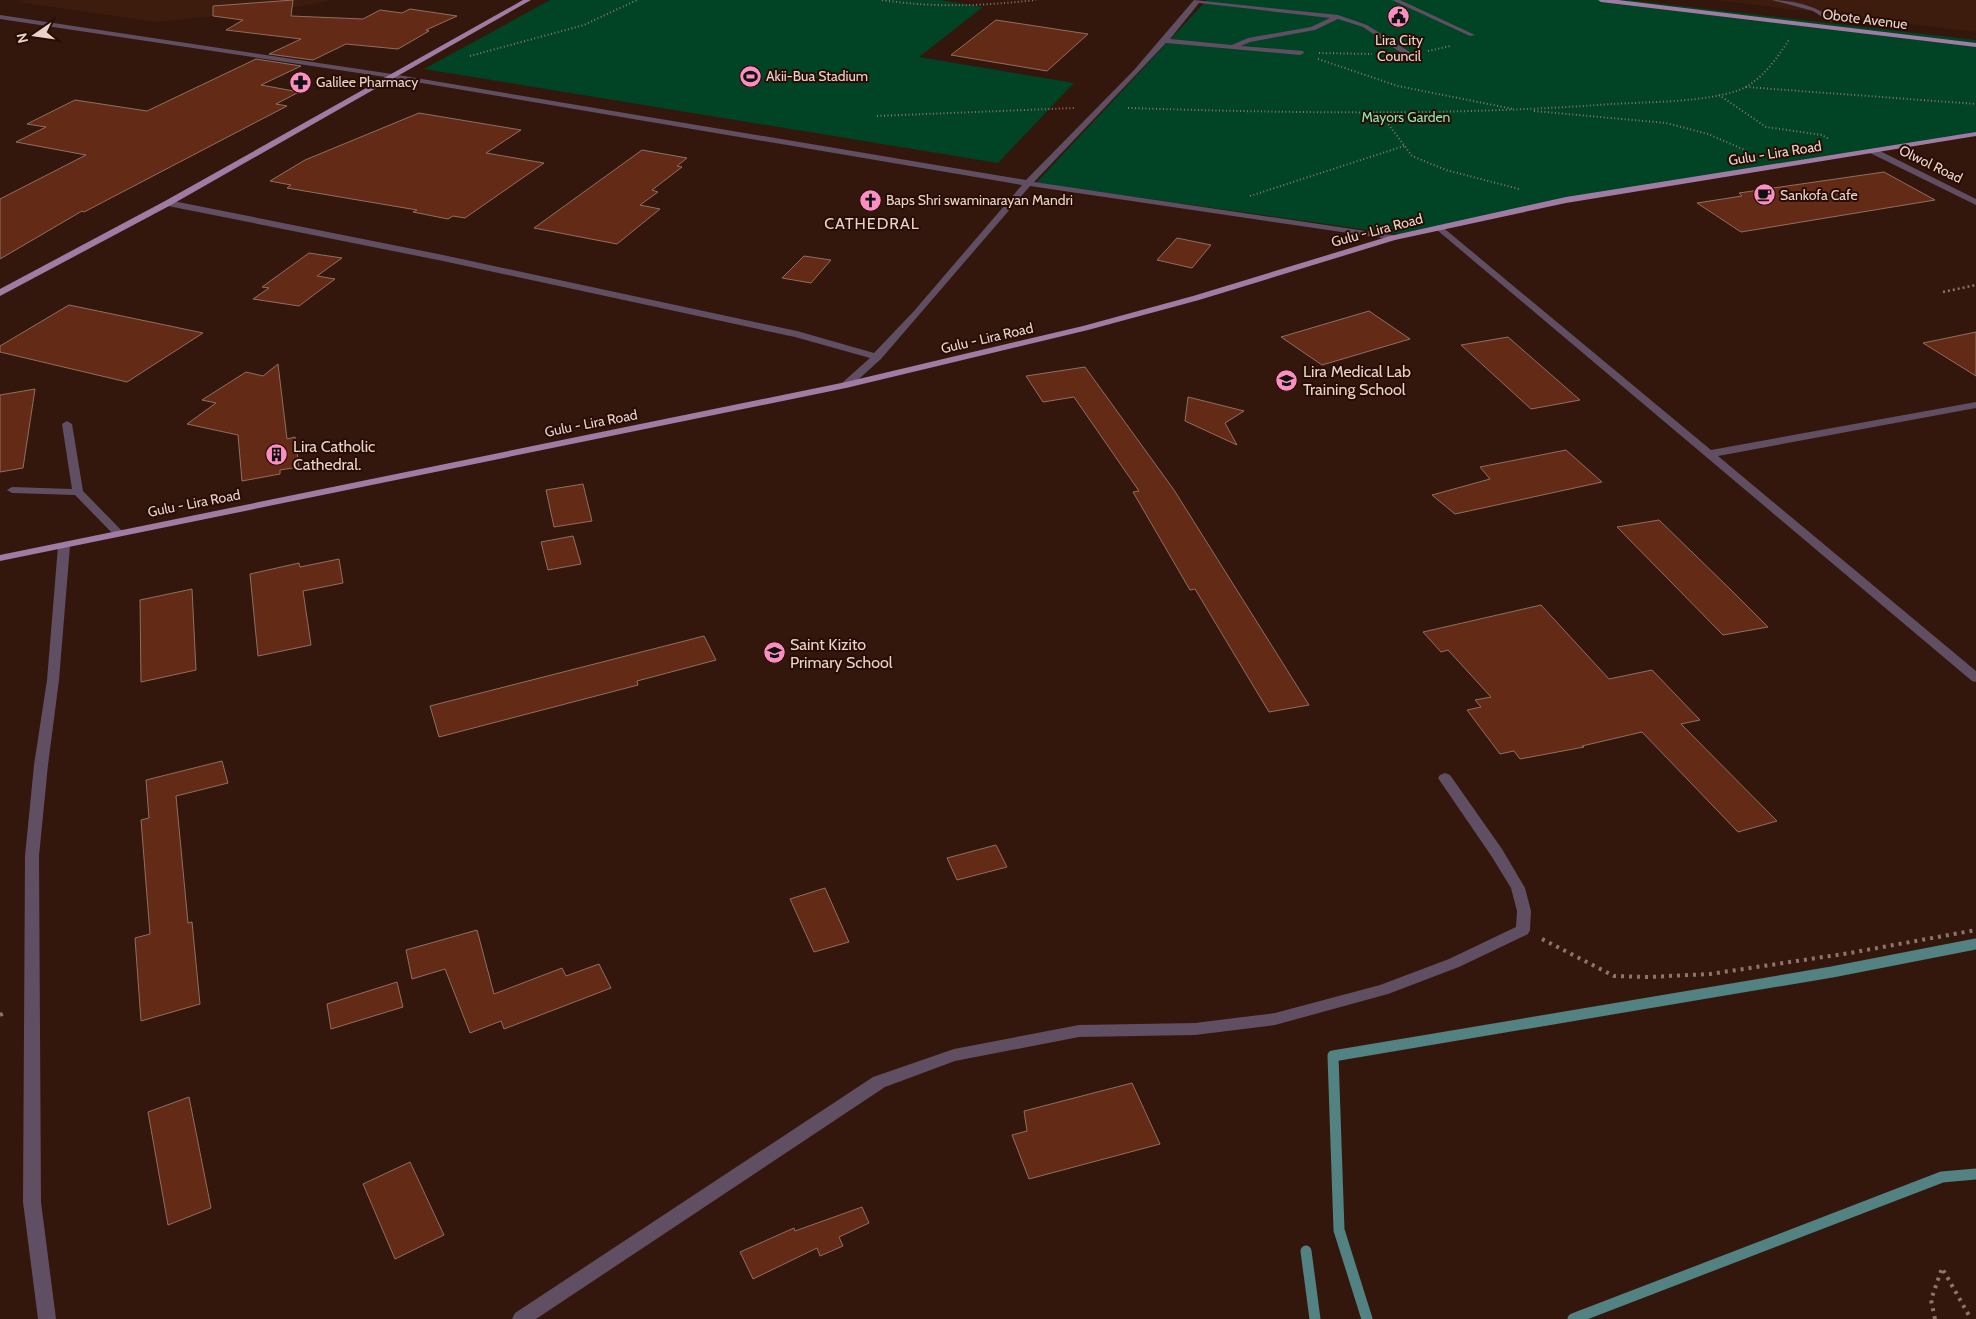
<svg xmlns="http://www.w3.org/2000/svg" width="1976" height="1319" viewBox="0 0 1976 1319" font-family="Cabin,sans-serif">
<rect width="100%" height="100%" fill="#33170c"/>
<!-- built -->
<g fill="#3d1b0d">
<polygon points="23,0 333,0 296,7 157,22 18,2"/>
<polygon points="1715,0 1976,0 1976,32"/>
</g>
<!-- green -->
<g fill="#004325">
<polygon points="550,0 939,0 983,7 919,57 1074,83 998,163 424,69"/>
<polygon points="1207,0 1628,0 1976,40 1976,133 1566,200 1411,236 1036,183"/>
</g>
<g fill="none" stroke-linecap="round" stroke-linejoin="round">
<!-- stream -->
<g stroke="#538282" stroke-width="11">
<polyline points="1306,1251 1315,1319"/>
<polyline points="1367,1319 1339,1230 1333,1056 1832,972 1976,944"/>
<polyline points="1573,1319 1942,1177 1976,1174"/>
</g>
</g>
<!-- building -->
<g fill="#632b15" stroke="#916e60">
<polygon points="293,0 291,16 363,19 380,10 402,13 410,9 457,16 426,30 429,31 398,49 346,44 313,60 269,54 301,39 226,30 243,20 213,16 213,6"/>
<polygon points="996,20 1088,34 1047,71 951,55"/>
<polygon points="256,59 301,66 261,85 299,92 276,104 287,106 84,212 82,211 0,259 0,199 86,155 16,142 46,127 27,124 75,100 147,111"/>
<polygon points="419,113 521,130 486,153 544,163 465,218 453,216 448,219 413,212 417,210 287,188 291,185 270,181 305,160"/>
<polygon points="642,150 687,158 677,166 682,167 652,190 658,192 640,205 660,209 617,244 534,228"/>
<polygon points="1884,172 1935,200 1741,232 1697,203 1742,196 1739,193"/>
<polygon points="1177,238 1211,245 1192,268 1157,260"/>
<polygon points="309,253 342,258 317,276 335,279 299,306 253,299 269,288 262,287"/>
<polygon points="804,256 831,260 811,283 782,278"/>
<polygon points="69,305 170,326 203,333 127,382 0,352 0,346"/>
<polygon points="1369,311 1410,339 1322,365 1281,337"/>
<polygon points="1976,332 1976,376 1923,343"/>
<polygon points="1508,337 1580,400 1531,409 1461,345"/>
<polygon points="278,364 287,439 295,437 299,467 280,470 280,474 242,481 238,435 187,424 216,403 202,400 246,372 263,376"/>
<polygon points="1085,367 1174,490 1309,705 1269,712 1195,589 1190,590 1133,492 1139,491 1074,397 1043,402 1026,376"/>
<polygon points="35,389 23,468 0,472 0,395"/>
<polygon points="1188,397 1244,411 1225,423 1237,445 1185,421"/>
<polygon points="1566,450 1602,482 1455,514 1432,495 1490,479 1480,467"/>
<polygon points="583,484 592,521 554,527 546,490"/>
<polygon points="1659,520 1731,590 1768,627 1723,635 1617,527"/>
<polygon points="573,536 581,564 548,570 541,542"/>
<polygon points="339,559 343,583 303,591 311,645 258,656 250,574 299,563 300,567"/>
<polygon points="192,589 196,670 141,682 140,600"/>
<polygon points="1541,605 1609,679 1652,670 1700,720 1681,724 1777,821 1738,832 1642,732 1582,746 1584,747 1520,759 1514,751 1500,754 1467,710 1481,707 1475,700 1491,697 1448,650 1441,652 1423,632"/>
<polygon points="704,636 716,660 637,681 638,685 439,737 430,706"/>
<polygon points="222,761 228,783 176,796 188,923 192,922 200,1004 141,1021 135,938 150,934 141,820 149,818 146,780"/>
<polygon points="996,845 1007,867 957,880 947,858"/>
<polygon points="825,888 849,942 814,952 790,899"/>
<polygon points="477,930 494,994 562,968 566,976 599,964 611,988 504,1029 501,1021 470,1033 445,969 412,979 406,950"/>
<polygon points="397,982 403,1007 331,1029 327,1004"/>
<polygon points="1132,1083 1160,1144 1029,1179 1012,1135 1027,1131 1024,1111"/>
<polygon points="189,1097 211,1208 168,1225 148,1112"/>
<polygon points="410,1162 444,1235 395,1259 363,1184"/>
<polygon points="862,1207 869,1223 839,1237 843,1246 820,1256 817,1248 753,1279 740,1252 794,1228 795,1231"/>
</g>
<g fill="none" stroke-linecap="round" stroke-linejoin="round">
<!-- path-far2 -->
<g stroke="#8d756c" stroke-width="2" stroke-dasharray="1 2.5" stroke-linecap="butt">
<path d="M882 0C936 8 982 6 1036 0"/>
<polyline points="1428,51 1451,46"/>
<polyline points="1319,53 1372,54"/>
<polyline points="470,56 584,25 637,0"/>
<polyline points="1318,59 1398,86 1513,109"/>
<polyline points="1746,87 1976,104"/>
<polyline points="1719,95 1766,127 1822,135 1829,139"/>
<path d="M1128 108C1289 113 1451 116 1612 104 1647 102 1708 102 1739 90 1762 81 1776 59 1789 40"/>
<polyline points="1534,111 1666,123 1708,134 1747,151"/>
<polyline points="1380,113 1412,156 1446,170 1519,189"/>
<polyline points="877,116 1074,108"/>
<polyline points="1250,196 1404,146"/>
</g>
<!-- path-far1 -->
<polyline stroke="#8d756c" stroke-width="2.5" stroke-dasharray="2 3" stroke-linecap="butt" points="1943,292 1976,285"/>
<!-- path -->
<g stroke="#8d756c" stroke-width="4" stroke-dasharray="3 5" stroke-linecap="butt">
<polyline points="1542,939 1614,976 1649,977 1710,974 1850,953 1976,930"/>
<polyline points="0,1015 7,1012"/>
<polyline points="1935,1319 1931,1300 1942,1268 1971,1319"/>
</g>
<!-- minor -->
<g fill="#604e62" fill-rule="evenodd">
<path d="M1194 0 1338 15 1367 25 1413 54 1406 56 1363 27 1338 19 1315 30 1250 42 1241 46 1303 51 1304 53 1300 55 1166 43 1034 182 1393 235 1396 236V240L1030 186 881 359 850 387H842V383L870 358 795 337 443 261 168 206 164 203 168 200 443 255 797 331 874 353 914 311 1022 185 392 78 0 19V15L392 74 1026 180 1134 70ZM1199 3 1330 18 1311 27 1248 38 1232 45 1170 39Z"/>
<polygon points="1392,0 1400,0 1475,35 1470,36"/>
<path d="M1772 0C1793 0 1819 6 1835 21L1830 22 1813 11Z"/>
<polygon points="1870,149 1876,149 1976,199 1976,205 1870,153"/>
<polygon points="1440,225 1711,450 1976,402 1976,408 1718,456 1976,671 1976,682 1972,681 1437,230 1437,226"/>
<polygon points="67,421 72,424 83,491 122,531 124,533 122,535 114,535 75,495 12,493 7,490 12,487 72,489 62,424"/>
<polygon points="64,543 70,546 59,680 48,765 39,856 41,1202 56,1319 38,1319 23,1202 25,856 34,765 47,680 58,546"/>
<polygon points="1445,773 1450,775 1502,849 1525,888 1531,911 1530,930 1528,934 1459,967 1388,994 1275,1025 1195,1035 1079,1037 955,1061 885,1087 536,1319 512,1319 515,1313 873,1077 954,1049 1079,1025 1195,1023 1275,1013 1380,985 1449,959 1516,927 1517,911 1511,888 1492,857 1438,778 1440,775"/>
</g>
<!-- major -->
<g fill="#a07ba4" fill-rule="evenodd">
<polygon points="523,0 531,0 171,205 0,296 0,289 165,201"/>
<polygon points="1598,0 1618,0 1976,43 1976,47 1601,2"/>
<polygon points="1976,132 1976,136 1566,203 1395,240 1199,300 1088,330 846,388 0,561 0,555 846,382 1083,326 1193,296 1390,236 1566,197"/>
</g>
</g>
<!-- icons -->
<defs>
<symbol id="civic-disc" viewBox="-11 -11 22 22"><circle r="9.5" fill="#fc8fc1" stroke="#280d04"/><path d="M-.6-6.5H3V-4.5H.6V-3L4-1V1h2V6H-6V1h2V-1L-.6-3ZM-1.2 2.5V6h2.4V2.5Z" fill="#111"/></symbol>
<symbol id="stadium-disc" viewBox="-11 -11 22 22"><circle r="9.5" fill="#fc8fc1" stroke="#280d04"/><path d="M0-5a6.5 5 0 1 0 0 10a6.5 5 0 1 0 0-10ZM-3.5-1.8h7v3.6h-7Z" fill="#111"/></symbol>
<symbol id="pharmacy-disc" viewBox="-11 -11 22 22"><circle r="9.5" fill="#fc8fc1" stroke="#280d04"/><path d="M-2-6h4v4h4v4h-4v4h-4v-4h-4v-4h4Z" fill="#111"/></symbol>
<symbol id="cafe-disc" viewBox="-11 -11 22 22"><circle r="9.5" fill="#fc8fc1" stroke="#280d04"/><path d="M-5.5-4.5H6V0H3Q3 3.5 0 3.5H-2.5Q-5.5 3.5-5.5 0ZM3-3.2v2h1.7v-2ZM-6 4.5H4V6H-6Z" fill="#111"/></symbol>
<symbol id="church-disc" viewBox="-11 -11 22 22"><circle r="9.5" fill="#fc8fc1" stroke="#280d04"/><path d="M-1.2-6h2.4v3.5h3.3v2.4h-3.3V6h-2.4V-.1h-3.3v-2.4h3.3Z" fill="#111"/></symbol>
<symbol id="school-disc" viewBox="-11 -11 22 22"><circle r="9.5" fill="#fc8fc1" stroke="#280d04"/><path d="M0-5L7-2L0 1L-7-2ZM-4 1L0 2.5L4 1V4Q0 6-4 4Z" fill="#111"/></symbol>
<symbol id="building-disc" viewBox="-11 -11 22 22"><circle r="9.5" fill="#fc8fc1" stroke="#280d04"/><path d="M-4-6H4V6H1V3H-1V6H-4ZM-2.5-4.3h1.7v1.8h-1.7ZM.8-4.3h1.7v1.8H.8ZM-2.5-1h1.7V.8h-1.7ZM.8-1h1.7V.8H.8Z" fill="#111"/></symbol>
</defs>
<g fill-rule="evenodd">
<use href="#civic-disc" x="1386" y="4" width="25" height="25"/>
<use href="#stadium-disc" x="738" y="64" width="25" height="25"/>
<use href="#pharmacy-disc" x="288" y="70" width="25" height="25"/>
<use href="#cafe-disc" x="1752" y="182" width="25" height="25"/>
<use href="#church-disc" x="858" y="188" width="25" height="25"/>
<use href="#school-disc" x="1274" y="368" width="25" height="25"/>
<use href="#building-disc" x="264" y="442" width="25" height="25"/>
<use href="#school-disc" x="762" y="640" width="25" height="25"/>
</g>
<g text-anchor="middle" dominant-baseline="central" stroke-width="4" stroke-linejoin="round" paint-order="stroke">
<!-- far-street labels -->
<g font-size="14" fill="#e7d3cb" stroke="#280d04">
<text transform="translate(1865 19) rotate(7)">Obote Avenue</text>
<text transform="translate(1775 153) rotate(-9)">Gulu - Lira Road</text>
<text transform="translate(1931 164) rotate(26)">Olwol Road</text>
<text transform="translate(1377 230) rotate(-15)">Gulu - Lira Road</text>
<text transform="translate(987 338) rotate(-13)">Gulu - Lira Road</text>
<text transform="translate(591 423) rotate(-11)">Gulu - Lira Road</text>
<text transform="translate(194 503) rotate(-11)">Gulu - Lira Road</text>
</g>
<!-- far-poi labels -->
<g font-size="14" fill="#e7d3cb" stroke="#280d04" text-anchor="start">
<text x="1399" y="40" text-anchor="middle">Lira City<tspan x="1399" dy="16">Council</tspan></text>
<text x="766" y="76">Akii-Bua Stadium</text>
<text x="316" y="82">Galilee Pharmacy</text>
<text x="1780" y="195">Sankofa Cafe</text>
<text x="886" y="200">Baps Shri swaminarayan Mandri</text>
</g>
<!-- far-park labels -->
<g font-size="14" fill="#88e5b0" stroke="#280d04">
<text x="1406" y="117">Mayors Garden</text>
</g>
<!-- far-quarter labels -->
<g font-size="16" letter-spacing="1" fill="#e7d3cb" stroke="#280d04">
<text x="872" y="223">CATHEDRAL</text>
</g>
<!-- poi labels -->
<g font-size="16" fill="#e7d3cb" stroke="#280d04" text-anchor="start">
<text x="1303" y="371">Lira Medical Lab<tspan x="1303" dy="18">Training School</tspan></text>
<text x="293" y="446">Lira Catholic<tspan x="293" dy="18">Cathedral.</tspan></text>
<text x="790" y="644">Saint Kizito<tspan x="790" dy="18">Primary School</tspan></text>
</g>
</g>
<!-- north arrow -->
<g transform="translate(35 35) rotate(257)" stroke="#280d04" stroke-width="4" paint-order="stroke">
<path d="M0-4L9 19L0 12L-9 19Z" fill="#e7d3cb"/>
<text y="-8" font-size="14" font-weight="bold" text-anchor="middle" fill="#e7d3cb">N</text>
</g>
</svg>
